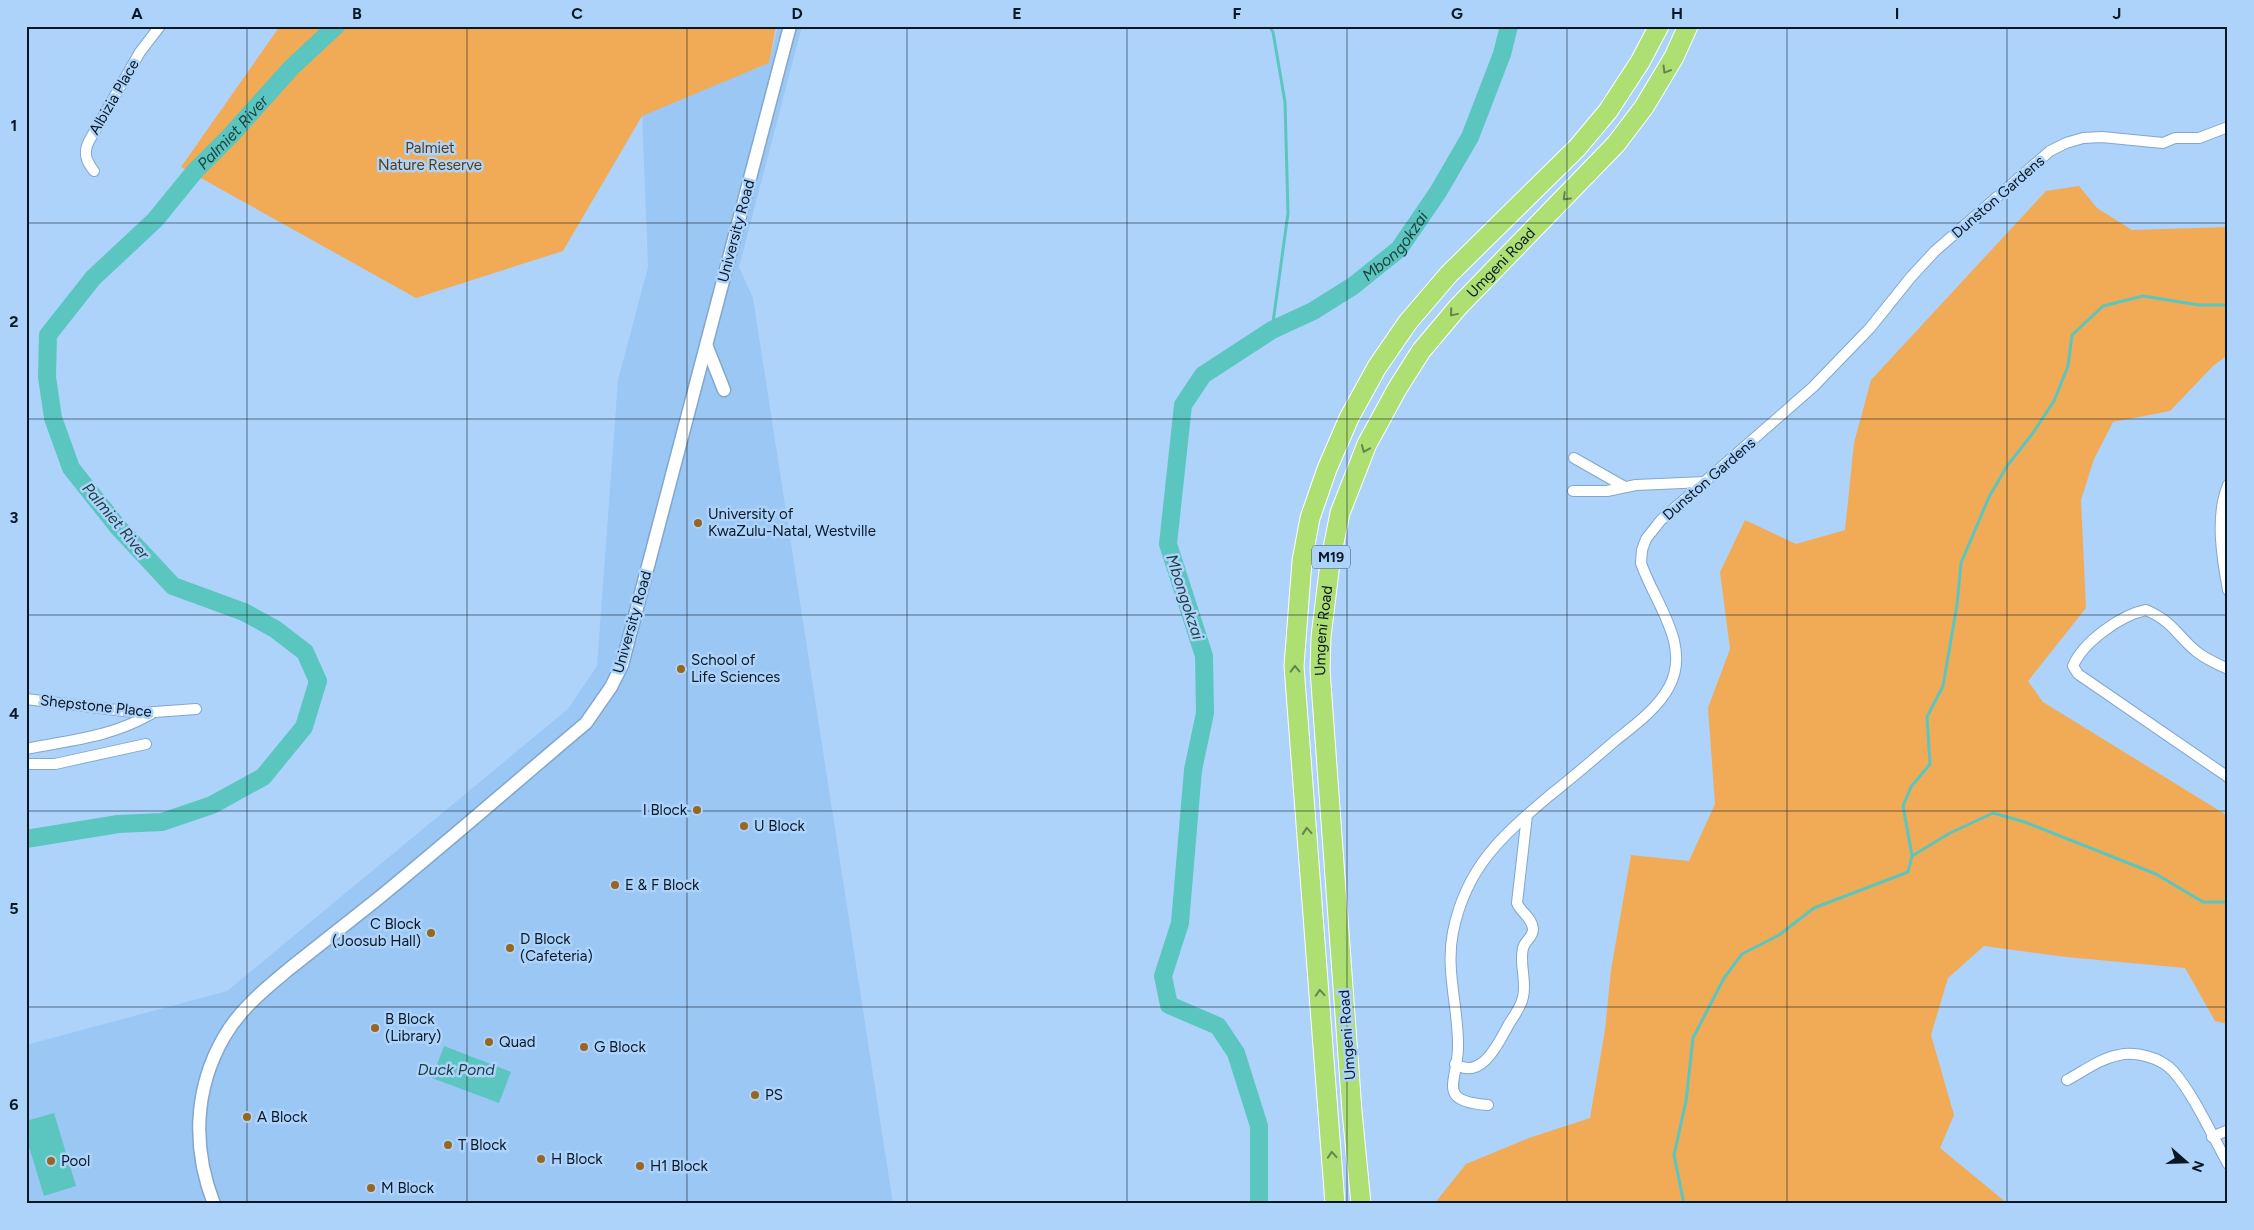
<svg xmlns="http://www.w3.org/2000/svg" width="2254" height="1230" viewBox="0 0 2254 1230" font-family="Figtree,sans-serif">
<rect width="100%" height="100%" fill="#add3fb"/>
<!-- built -->
<polygon fill="#9bc7f4" points="778,26 802,26 739,267 753,298 893,1204 26,1204 26,1045 227,991 568,709 597,666 618,380 648,267 642,112 769,63"/>
<!-- green -->
<g fill="#f1ab56">
<polygon points="280,26 776,26 769,63 642,116 563,251 416,298 181,167"/>
<polygon points="2079,186 2097,208 2132,230 2228,227 2228,355 2213,366 2170,411 2113,422 2094,459 2081,500 2086,608 2028,681 2043,702 2228,816 2228,1024 2215,1021 2185,968 2066,957 1984,946 1948,978 1931,1035 1954,1115 1940,1148 2008,1204 1434,1204 1466,1164 1529,1138 1590,1118 1605,1030 1611,970 1631,855 1689,861 1715,804 1708,708 1730,649 1720,572 1745,520 1796,544 1845,530 1854,443 1871,380 2046,191"/>
</g>
<!-- water -->
<g fill="#5bc6bf">
<polygon points="444,1046 511,1072 499,1103 432,1078"/>
<polygon points="54,1113 76,1186 44,1196 26,1137 26,1121"/>
</g>
<g fill="none" stroke-linecap="round" stroke-linejoin="round">
<!-- stream -->
<g stroke="#5bc6bf" stroke-width="3">
<polyline points="1269,26 1273,32 1285,102 1288,213 1272,330"/>
<polyline points="1912,856 1950,833 1993,813 2025,822 2156,874 2203,902 2228,902"/>
<polyline points="1684,1204 1674,1155 1686,1101 1693,1038 1724,978 1742,954 1779,935 1814,908 1908,872 1912,856 1903,806 1911,787 1930,764 1927,717 1943,686 1957,605 1961,563 1989,497 2007,466 2033,433 2054,401 2068,366 2072,335 2103,306 2143,296 2199,305 2228,305"/>
</g>
<!-- river -->
<g stroke="#5bc6bf" stroke-width="18">
<path id="s1" d="M26 839 118 824 162 822 212 805 263 777 304 727 318 681 305 652 275 629 244 612 173 586 118 527 71 468 53 418 47 377 48 335 93 278 155 220 195 171 230 136 292 67 336 26"/>
<path id="s2" d="M1259 1204V1126L1236 1053 1218 1026 1169 1005 1163 976 1180 923 1193 770 1205 713 1204 656 1168 544 1183 405 1203 375 1272 330 1313 311 1353 286 1399 249 1438 192 1470 137 1502 54 1509 26"/>
</g>
<defs>
<g id="minor">
<path d="M94 171C86 161 83 153 89 141L140 52 160 26"/>
<polyline points="1574,458 1625,487"/>
<path d="M2228 485C2215 516 2222 558 2228 590"/>
<polyline points="1573,491 1607,491 1636,485 1705,482"/>
<path d="M2228 669C2217 664 2206 659 2197 652 2176 635 2174 622 2146 610 2121 615 2083 642 2073 666L2078 674 2228 777"/>
<polyline points="26,699 141,713 196,709"/>
<path d="M26 749C71 740 111 737 151 714"/>
<polyline points="26,764 55,764 146,744"/>
<path d="M1455 1064C1482 1081 1499 1042 1509 1024 1514 1016 1521 1007 1523 997 1527 981 1519 964 1523 948 1525 940 1533 938 1533 929 1532 917 1521 913 1517 903L1527 815"/>
<path d="M2067 1080C2084 1071 2101 1058 2119 1055 2137 1051 2161 1058 2173 1071 2193 1093 2213 1137 2228 1164"/>
<path d="M1488 1105C1436 1101 1457 1084 1458 1048 1459 1009 1445 971 1453 932 1466 867 1502 836 1549 796 1572 778 1594 759 1616 740 1635 725 1658 708 1669 687 1692 645 1654 602 1641 563L1642 550 1646 539 1661 520 1813 387 1870 328 1911 277 1935 251 2050 151 2066 143 2083 138 2102 137 2163 143 2175 138H2199L2228 127"/>
<polyline points="2212,1137 2228,1130"/>
</g>
<g id="tertiary">
<polyline points="707,347 724,390"/>
<path d="M214 1204C192 1148 194 1089 224 1037 240 1009 265 989 289 969 318 946 346 924 375 901 446 843 516 782 586 723L611 687 622 665 790 26"/>
</g>
<g id="motorway">
<polyline points="1335,1204 1294,666 1302,561 1310,518 1327,469 1349,418 1377,367 1408,322 1449,274 1577,148 1608,111 1640,62 1659,26"/>
<path id="s3" d="M1361 1204 1352 1111 1320 670 1321 637 1330 563 1340 513 1367 444 1397 389 1421 351 1458 307 1616 144 1644 107 1674 57 1688 26"/>
</g>
</defs>
<!-- minor casing -->
<use href="#minor" stroke="#81a7cc" stroke-width="12"/>
<!-- tertiary casing -->
<use href="#tertiary" stroke="#81a7cc" stroke-width="15"/>
<!-- motorway casing -->
<use href="#motorway" stroke="#fff" stroke-width="21"/>
<!-- minor -->
<use href="#minor" stroke="#fff" stroke-width="10"/>
<!-- tertiary -->
<use href="#tertiary" stroke="#fff" stroke-width="12"/>
<!-- motorway -->
<use href="#motorway" stroke="#aedf72" stroke-width="19"/>
</g>
<!-- one-way arrows -->
<defs><path id="oneway-chevron" d="M-2-3.5L2.5 0L-2 3.5" fill="none" stroke-width="1.6" stroke-linecap="round" stroke-linejoin="round" transform="scale(1.25)"/></defs>
<g stroke="#648550">
<use href="#oneway-chevron" transform="translate(1666 70) rotate(121)"/>
<use href="#oneway-chevron" transform="translate(1566 197) rotate(136)"/>
<use href="#oneway-chevron" transform="translate(1453 313) rotate(130)"/>
<use href="#oneway-chevron" transform="translate(1365 449) rotate(113)"/>
<use href="#oneway-chevron" transform="translate(1295 669) rotate(-91)"/>
<use href="#oneway-chevron" transform="translate(1307 831) rotate(-95)"/>
<use href="#oneway-chevron" transform="translate(1320 993) rotate(-94)"/>
<use href="#oneway-chevron" transform="translate(1332 1155) rotate(-94)"/>
</g>
<!-- grid -->
<path fill="none" stroke="#0a1826" stroke-width="1" stroke-opacity="0.55" d="M247 26V1204M467 26V1204M687 26V1204M907 26V1204M1127 26V1204M1347 26V1204M1567 26V1204M1787 26V1204M2007 26V1204M26 223H2228M26 419H2228M26 615H2228M26 811H2228M26 1007H2228"/>
<!-- markers -->
<g fill="#9a651d" stroke="#add3fb" stroke-width="2">
<circle cx="698" cy="523" r="5"/>
<circle cx="681" cy="669" r="5"/>
<circle cx="697" cy="810" r="5"/>
<circle cx="744" cy="826" r="5"/>
<circle cx="615" cy="885" r="5"/>
<circle cx="431" cy="933" r="5"/>
<circle cx="510" cy="948" r="5"/>
<circle cx="375" cy="1028" r="5"/>
<circle cx="489" cy="1042" r="5"/>
<circle cx="584" cy="1047" r="5"/>
<circle cx="755" cy="1095" r="5"/>
<circle cx="247" cy="1117" r="5"/>
<circle cx="448" cy="1145" r="5"/>
<circle cx="541" cy="1159" r="5"/>
<circle cx="51" cy="1161" r="5"/>
<circle cx="640" cy="1166" r="5"/>
<circle cx="371" cy="1188" r="5"/>
</g>
<g text-anchor="middle" dominant-baseline="central" stroke-width="5" stroke-linejoin="round" paint-order="stroke">
<!-- shield labels -->
<rect fill="#add3fb" stroke="#3b5066" stroke-width="1" x="1312" y="545.5" width="38" height="23" rx="4"/>
<g font-size="14" font-weight="bold" fill="#0a1826">
<text x="1331" y="557">M19</text>
</g>
<!-- street labels -->
<g font-size="15" fill="#0a1826" stroke="#add3fb">
<text transform="translate(114 97) rotate(-60)">Albizia Place</text>
<text transform="translate(1998 197) rotate(-41)">Dunston Gardens</text>
<text transform="translate(736 231) rotate(-75)">University Road</text>
<text stroke="none"><textPath href="#s3" startOffset="995">Umgeni Road</textPath></text>
<text transform="translate(1709 479) rotate(-41)">Dunston Gardens</text>
<text transform="translate(632 622) rotate(-74)">University Road</text>
<text stroke="none"><textPath href="#s3" startOffset="575">Umgeni Road</textPath></text>
<text transform="translate(96 706) rotate(6)">Shepstone Place</text>
<text transform="translate(1347 1035) rotate(-94)">Umgeni Road</text>
</g>
<!-- park labels -->
<g font-size="15" fill="#5e3b09" stroke="#add3fb">
<text x="430" y="148">Palmiet<tspan x="430" dy="17">Nature Reserve</tspan></text>
</g>
<!-- poi labels -->
<g font-size="15" fill="#0a1826" stroke="#add3fb" text-anchor="start">
<text x="708" y="514">University of<tspan x="708" dy="17">KwaZulu-Natal, Westville</tspan></text>
<text x="691" y="660">School of<tspan x="691" dy="17">Life Sciences</tspan></text>
<text x="687" y="810" text-anchor="end">I Block</text>
<text x="754" y="826">U Block</text>
<text x="625" y="885">E &amp; F Block</text>
<text x="421" y="924" text-anchor="end">C Block<tspan x="421" dy="17">(Joosub Hall)</tspan></text>
<text x="520" y="939">D Block<tspan x="520" dy="17">(Cafeteria)</tspan></text>
<text x="385" y="1019">B Block<tspan x="385" dy="17">(Library)</tspan></text>
<text x="499" y="1042">Quad</text>
<text x="594" y="1047">G Block</text>
<text x="765" y="1095">PS</text>
<text x="257" y="1117">A Block</text>
<text x="458" y="1145">T Block</text>
<text x="551" y="1159">H Block</text>
<text x="61" y="1161">Pool</text>
<text x="650" y="1166">H1 Block</text>
<text x="381" y="1188">M Block</text>
</g>
<!-- water labels -->
<g font-size="16" font-style="italic" fill="#1d3e3c" stroke="#add3fb">
<text stroke="none"><textPath href="#s1" startOffset="1109">Palmiet River</textPath></text>
<text stroke="none"><textPath href="#s2" startOffset="1121">Mbongokzai</textPath></text>
<text transform="translate(116 521) rotate(50)">Palmiet River</text>
<text transform="translate(1185 597) rotate(72)">Mbongokzai</text>
<text x="456" y="1069">Duck Pond</text>
</g>
</g>
<!-- border -->
<rect width="2254" height="1230" fill="none" stroke="#add3fb" stroke-width="55"/>
<!-- north arrow -->
<g transform="translate(2186 1162) rotate(110)" stroke="#add3fb" stroke-width="4" paint-order="stroke">
<path d="M0-4L9 19L0 12L-9 19Z" fill="#0a1826"/>
<text y="-8" font-size="14" font-weight="bold" text-anchor="middle" fill="#0a1826">N</text>
</g>
<rect x="28" y="28" width="2198" height="1174" fill="none" stroke="#0a1826" stroke-width="2"/>
<g font-size="16" text-anchor="middle" font-weight="bold" fill="#0a1826">
<text x="137" y="19">A</text>
<text x="357" y="19">B</text>
<text x="577" y="19">C</text>
<text x="797" y="19">D</text>
<text x="1017" y="19">E</text>
<text x="1237" y="19">F</text>
<text x="1457" y="19">G</text>
<text x="1677" y="19">H</text>
<text x="1897" y="19">I</text>
<text x="2117" y="19">J</text>
<text x="14" y="131">1</text>
<text x="14" y="327">2</text>
<text x="14" y="523">3</text>
<text x="14" y="719">4</text>
<text x="14" y="914">5</text>
<text x="14" y="1110">6</text>
</g>
</svg>
